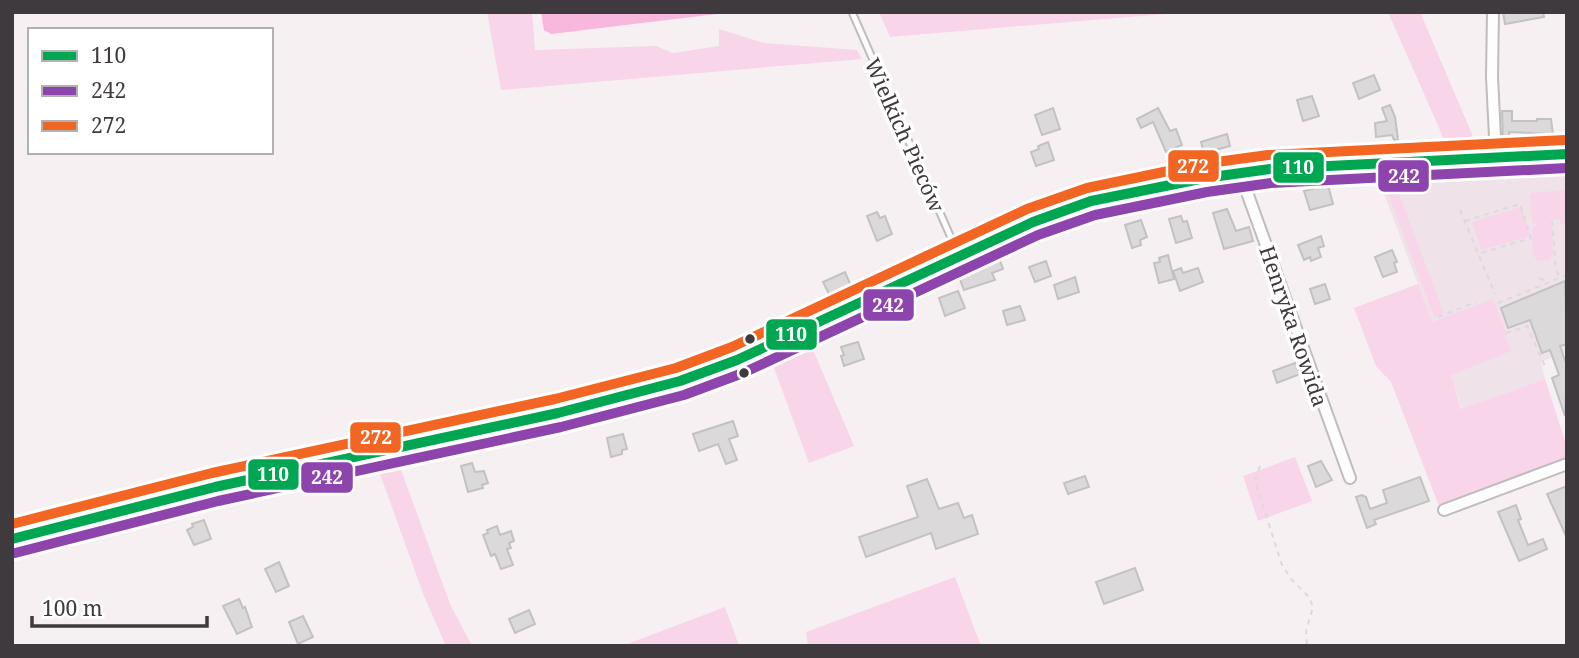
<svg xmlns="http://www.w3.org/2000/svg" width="1579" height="658" viewBox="0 0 1579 658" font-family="'Noto Serif',serif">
<rect width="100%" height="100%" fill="#f6f0f3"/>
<!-- built -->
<polygon fill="#f0e2e9" points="1567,165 1567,352 1541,362 1545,379 1462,409 1432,322 1377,175"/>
<!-- green -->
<g fill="#f8d5e9">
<polygon points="487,12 532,12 535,50 656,46 673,53 719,46 719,29 764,43 857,50 862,59 501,90"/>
<polygon points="879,12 1190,12 890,37"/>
<polygon points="1388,12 1420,12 1477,146 1447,146"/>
<polygon points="1397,189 1444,313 1434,317 1388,193"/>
<polygon points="1567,190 1567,223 1560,224 1560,219 1551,220 1553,253 1549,260 1538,261 1533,255 1532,227 1536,226 1536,223 1532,223 1530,193"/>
<polygon points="1521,207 1530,236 1481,250 1472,222"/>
<polygon points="1418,284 1432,322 1493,299 1507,335 1505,336 1511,351 1451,375 1461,409 1545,379 1567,447 1567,457 1439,506 1391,382 1376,366 1354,308"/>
<polygon points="798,341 811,345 854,446 809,463 770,357"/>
<polygon points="396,456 450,604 472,646 446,646 424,596 375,460"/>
<polygon points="1295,457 1312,501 1258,521 1243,476"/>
<polygon points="955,577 981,646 808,646 806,632"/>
<polygon points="725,607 739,646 622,646"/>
</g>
<!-- water -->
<polygon fill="#f8b7dd" points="541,12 718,12 717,14 551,34 544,30"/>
<!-- building -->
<g fill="#dbd9d9" stroke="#c3c2c2" stroke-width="2">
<polygon points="1503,12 1543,12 1544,17 1505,24"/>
<polygon points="1374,75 1380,90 1359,99 1353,83"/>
<polygon points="1312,96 1319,116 1303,121 1297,100"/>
<polygon points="1390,105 1395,117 1398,139 1394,140 1392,135 1376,137 1375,123 1387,121 1382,108"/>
<polygon points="1053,108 1060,129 1042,135 1035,115"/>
<polygon points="1158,108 1170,131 1176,129 1182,145 1166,152 1153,122 1141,128 1137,119"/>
<polygon points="1502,111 1512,111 1512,121 1537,121 1537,119 1551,119 1553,134 1509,132 1509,140 1503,140"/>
<polygon points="1227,134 1230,146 1204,153 1201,142"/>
<polygon points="1048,142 1054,160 1036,166 1031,152 1039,149 1038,146"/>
<polygon points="1328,185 1333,204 1310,210 1304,191"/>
<polygon points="1227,209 1236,231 1249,227 1253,241 1224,249 1213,213"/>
<polygon points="877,212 880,218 885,216 892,234 877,241 867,216"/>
<polygon points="1181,216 1183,222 1187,221 1192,238 1176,243 1169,219"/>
<polygon points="1141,220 1147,237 1140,240 1141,245 1132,248 1125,225"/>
<polygon points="1321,236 1324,246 1318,248 1321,257 1311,261 1310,257 1304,260 1298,245"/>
<polygon points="1392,250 1397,262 1394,263 1397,272 1383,277 1375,257"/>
<polygon points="998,255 1003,269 992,273 995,280 964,290 959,277 982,269 980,262"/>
<polygon points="1168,255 1174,279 1159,283 1154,263 1160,262 1159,258"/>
<polygon points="1046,261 1051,276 1035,282 1029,267"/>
<polygon points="1181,268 1183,273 1198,268 1203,282 1180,291 1173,271"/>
<polygon points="845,272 851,286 830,296 823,282"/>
<polygon points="1075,277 1079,292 1058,299 1054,285"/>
<polygon points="1565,281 1567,344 1560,346 1567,366 1565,416 1552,378 1559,375 1550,350 1542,353 1530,320 1508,328 1501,308"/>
<polygon points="1325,284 1330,299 1315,304 1310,289"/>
<polygon points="958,291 965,308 945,316 939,298"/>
<polygon points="1020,306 1025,320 1007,325 1003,311"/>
<polygon points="858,342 864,359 844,366 841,356 844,355 841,347"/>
<polygon points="1295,363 1300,374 1277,383 1273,371"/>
<polygon points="733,421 738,436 729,439 737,460 726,464 718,444 699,451 693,434"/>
<polygon points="623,434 627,449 622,450 622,454 611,457 607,438"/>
<polygon points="1321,461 1332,480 1316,487 1308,466"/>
<polygon points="472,463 475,472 484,471 488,483 482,485 483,488 468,492 461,466"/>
<polygon points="1085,476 1089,487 1068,494 1064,483"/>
<polygon points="1420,477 1429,501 1374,520 1376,524 1367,528 1356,497 1362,495 1366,497 1370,509 1387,503 1383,490"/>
<polygon points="927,479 939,509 958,503 964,518 972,515 978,534 936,549 931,533 866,557 859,537 918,517 907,486"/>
<polygon points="1567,486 1567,536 1566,536 1547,494"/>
<polygon points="1516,505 1521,519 1518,520 1528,545 1543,539 1547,549 1519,561 1498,512"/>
<polygon points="204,520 211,539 194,545 187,530 193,527 192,524"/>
<polygon points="497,526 500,535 511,531 514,541 509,543 511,548 507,549 513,565 501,569 495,554 491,556 483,535 488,533 487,530"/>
<polygon points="279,562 289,586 276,592 265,569"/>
<polygon points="1135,568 1143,590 1104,604 1096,582"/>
<polygon points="239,599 243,608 245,607 252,627 237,634 223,606"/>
<polygon points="529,610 535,624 515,633 509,619"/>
<polygon points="303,616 313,637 298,644 289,622"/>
</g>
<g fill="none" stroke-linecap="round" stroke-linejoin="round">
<defs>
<polyline id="service" points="852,12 959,256"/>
<g id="minor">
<polyline points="1493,12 1492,77 1496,157"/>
<polyline points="1240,173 1350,478"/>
<polyline points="1444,510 1567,464"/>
</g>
<polyline id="tertiary" points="12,539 215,487 558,413 680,381 737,360 1033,222 1091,201 1205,178 1270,169 1567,154"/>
</defs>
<!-- service casing -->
<use href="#service" stroke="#c0bbbd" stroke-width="9"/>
<!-- minor casing -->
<use href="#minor" stroke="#c0bbbd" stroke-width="14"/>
<!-- tertiary casing -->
<use href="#tertiary" stroke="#c0bbbd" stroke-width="16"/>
<!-- path -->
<g stroke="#dcdadb" stroke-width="2" stroke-dasharray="5 5" stroke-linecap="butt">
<polyline points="1534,135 1535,143"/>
<polyline points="1460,210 1495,294"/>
<polyline points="1465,221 1520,204 1531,238 1478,254"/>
<polyline points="1552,221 1556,270 1560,277"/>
<polyline points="1539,278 1548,282"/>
<polyline points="1498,303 1567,275"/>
<polyline points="1438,317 1476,302"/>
<polyline points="1506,333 1527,326 1545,366"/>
<polyline points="1260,466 1255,481 1282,565 1292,580 1309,597 1313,607 1306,631 1307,646"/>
</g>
<!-- service -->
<use href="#service" stroke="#fefdfd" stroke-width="5"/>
<!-- minor -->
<use href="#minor" stroke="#fefdfd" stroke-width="10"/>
<!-- tertiary -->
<use href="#tertiary" stroke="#fefdfd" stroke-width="12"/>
<defs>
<polyline id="bus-1" points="12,539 215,487 558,413 680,381 737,360 1033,222 1091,201 1205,178 1270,169 1567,154"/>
<polyline id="bus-2" points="15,553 218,501 561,427 684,395 743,373 1038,235 1095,215 1207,192 1271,183 1567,168"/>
<polyline id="bus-3" points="12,524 212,473 555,399 676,368 732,347 1027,209 1087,188 1202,164 1268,155 1566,140"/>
</defs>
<!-- bus-1 casing -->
<use href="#bus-1" stroke="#fff" stroke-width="16"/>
<!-- bus-2 casing -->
<use href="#bus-2" stroke="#fff" stroke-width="16"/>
<!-- bus-3 casing -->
<use href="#bus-3" stroke="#fff" stroke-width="16"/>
<!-- bus-1 -->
<use href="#bus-1" stroke="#00a651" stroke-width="10"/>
<!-- bus-2 -->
<use href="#bus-2" stroke="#8e44ad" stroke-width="10"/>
<!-- bus-3 -->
<use href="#bus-3" stroke="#f26522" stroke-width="10"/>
</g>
<!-- markers -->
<g fill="#3f3a3d" stroke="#fff" stroke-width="2.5">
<circle cx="750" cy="339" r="6"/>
<circle cx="744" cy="373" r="6"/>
</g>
<g text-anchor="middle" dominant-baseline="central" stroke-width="7" stroke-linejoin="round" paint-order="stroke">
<!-- street labels -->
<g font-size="21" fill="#3f3a3d" stroke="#fff">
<text transform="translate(905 135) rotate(66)">Wielkich Pieców</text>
<text transform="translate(1294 326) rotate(71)">Henryka Rowida</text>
</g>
</g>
<g stroke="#fff" stroke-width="2.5">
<rect x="1167" y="149" width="53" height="34" rx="7" fill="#f26522"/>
<rect x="1272" y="151" width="53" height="33" rx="7" fill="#00a651"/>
<rect x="1377" y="159" width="53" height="34" rx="7" fill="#8e44ad"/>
<rect x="862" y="288" width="53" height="34" rx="7" fill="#8e44ad"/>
<rect x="765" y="318" width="53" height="33" rx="7" fill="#00a651"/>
<rect x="349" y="421" width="53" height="33" rx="7" fill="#f26522"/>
<rect x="247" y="458" width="53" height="33" rx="7" fill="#00a651"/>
<rect x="300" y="461" width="54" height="33" rx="7" fill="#8e44ad"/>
</g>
<g font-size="19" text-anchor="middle" font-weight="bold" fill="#fff">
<text x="1193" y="173">272</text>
<text x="1298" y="174">110</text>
<text x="1404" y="183">242</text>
<text x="888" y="312">242</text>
<text x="791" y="341">110</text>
<text x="376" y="444">272</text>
<text x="273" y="481">110</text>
<text x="327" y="484">242</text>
</g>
<!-- border -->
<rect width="1579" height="658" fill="none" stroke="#3f3a3d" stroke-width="28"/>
<!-- legend -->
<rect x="28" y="28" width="245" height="126" fill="#ffffff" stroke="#b2b0b1" stroke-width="2"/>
<rect x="42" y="51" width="35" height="10" fill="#00a651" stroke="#b2b0b1" stroke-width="2"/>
<text x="91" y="63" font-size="21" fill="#3f3a3d">110</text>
<rect x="42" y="86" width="35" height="10" fill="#8e44ad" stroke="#b2b0b1" stroke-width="2"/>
<text x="91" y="98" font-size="21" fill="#3f3a3d">242</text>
<rect x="42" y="121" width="35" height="10" fill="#f26522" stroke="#b2b0b1" stroke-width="2"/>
<text x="91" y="133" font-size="21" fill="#3f3a3d">272</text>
<!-- scale -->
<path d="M32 616v10h175v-10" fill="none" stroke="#3f3a3d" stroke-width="3.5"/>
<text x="42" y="616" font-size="21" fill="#3f3a3d" stroke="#ffffff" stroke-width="5" paint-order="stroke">100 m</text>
</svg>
